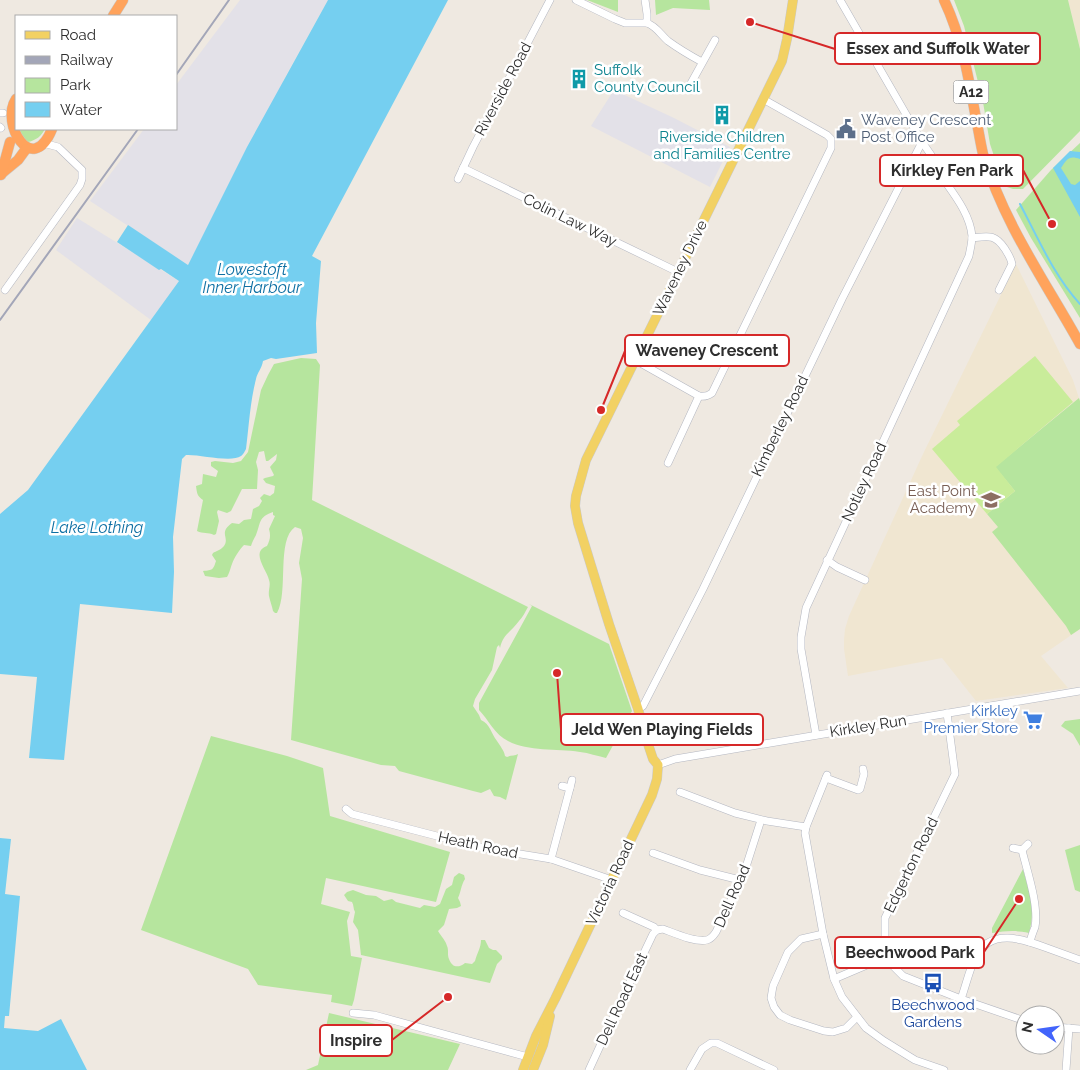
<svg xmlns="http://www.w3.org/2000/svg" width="1080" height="1070" viewBox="0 0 1080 1070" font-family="Raleway,sans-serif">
<rect width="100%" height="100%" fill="#efe9e1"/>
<!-- industrial -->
<g fill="#e3e1e8">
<polygon points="240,0 328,0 283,81 284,82 188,265 90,201 144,129 176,129 176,85"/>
<polygon points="614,90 674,118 730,147 710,187 591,126"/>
<polygon points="77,218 179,281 151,320 56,250"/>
</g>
<!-- education -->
<g fill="#f0e6d1">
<polygon points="1068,0 1080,0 1080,49"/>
<polygon points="1016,264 1073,380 1080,401 1080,629 1041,656 1068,688 976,701 942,658 848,676 844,649 844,640 845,629 849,616 923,454"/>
</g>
<!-- green -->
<g fill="#b6e59e">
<polygon points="587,0 618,0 618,12"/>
<polygon points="655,0 709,0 710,10 673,8 656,15"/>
<polygon points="954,0 1068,0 1080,49 1080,131 1023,189 1013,189 1004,186 990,144 983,102 964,26"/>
<path d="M8 124 16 129H45C41 136 37 140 28 142L11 132Z"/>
<polygon points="1080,143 1080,318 1031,238 1016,210 1051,170"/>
<path d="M301 358 316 359 320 365 312 500 528 607C525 612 523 617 519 621 511 632 503 634 500 648L499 645 497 647 492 670 475 699 473 706 479 715 481 720C490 724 491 733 497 741 500 746 504 750 505 756L507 757C511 755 515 756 518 754L506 800 500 797 494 796 490 789 481 793 473 791 399 771 395 766 381 765 291 740 302 579 299 563 303 538 301 529 295 527C276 540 289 592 277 613H275L273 611C272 606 270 601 269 596 268 591 271 585 269 580 267 570 250 552 267 546 270 540 271 536 269 529L275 516 273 515V512C258 517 261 523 256 535 254 539 252 542 251 546L244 545C239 550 234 558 232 564 230 569 230 572 227 577L219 578 205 576 203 571C213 570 213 570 216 561L212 555 213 553C216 551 221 550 224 546 230 537 218 533 232 523L239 524 244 520 251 519 253 509 259 506 262 501 260 498 264 494 270 496 274 493 275 486 266 483 263 479 265 478 273 476 274 475 270 467 276 460 277 454 268 461H266L264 451 259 452 256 462 258 470 257 489H242L231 511 227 513 218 510 217 512 219 521 216 534 214 535C208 532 203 534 197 531L203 500C197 496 197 493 196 486L202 484 203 474 216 477 218 471 211 466V462L215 461 233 463 241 461 248 452 261 390 268 375 274 364Z"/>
<polygon points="1079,398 1080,401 1080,629 1071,635 1066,626 992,532 998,527 987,514 1015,491 995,467"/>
<path d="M529 604 609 644 632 711 606 758C597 756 589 753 580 752 556 748 529 752 508 741 495 735 488 719 479 710V703L532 606Z"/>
<polygon points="1080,719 1080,746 1073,734 1061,726 1065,721"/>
<polygon points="211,736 287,756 323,768 330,816 450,852 436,902 326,878 321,904 350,912 347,921 351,956 362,958 354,1000 352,1006 331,1002 332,995 258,985 248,969 141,930"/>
<polygon points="1080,845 1080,892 1075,890 1065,850"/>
<path d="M1023 869C1029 891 1036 910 1029 933 1014 930 1007 931 992 933V928Z"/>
<path d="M459 873 464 875 465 879C461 885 461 892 458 898L460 902 461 906 457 908 449 909 444 925 438 931C441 936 446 941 447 946 449 950 447 955 449 959 452 968 459 968 465 963L472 964 475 961C477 953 481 948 481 940H485L489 948 493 950H496L502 956V959L497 964 490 983 361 955 358 930 353 922 355 912C353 909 354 905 352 902L348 901 344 895 347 892 353 890 366 895 376 896 384 901 392 899 396 902 420 908 424 905 435 907 440 904 446 889 452 885 454 877Z"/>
<polygon points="329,1013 460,1044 448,1070 306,1070 318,1065"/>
</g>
<!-- pitch -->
<polygon fill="#c9ec9a" points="1035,356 1073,402 996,467 1015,491 987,514 932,449 960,425 957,421"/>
<!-- water -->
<g fill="#75cff0">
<path d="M328 0H448L312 256 321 261 316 323 317 353 276 359 271 358 263 361C262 368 257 373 256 379 250 402 249 426 246 449 245 451 243 455 241 456 231 463 199 454 186 455L182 459 173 537 174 572 172 613 80 604 64 760 29 758 37 677 0 674V514L28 490 179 281 161 269 159 270 117 242 128 225 188 265 247 147Z"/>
<path d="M1070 151 1080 152V159C1069 155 1067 159 1061 168L1071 184 1075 185 1080 181V217L1053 168Z"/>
<polygon points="0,838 11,839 5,894 20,896 9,1016 5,1016 4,1028 38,1031 61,1019 87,1070 0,1070"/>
</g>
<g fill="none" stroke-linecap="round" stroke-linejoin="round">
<!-- stream -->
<path stroke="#75cff0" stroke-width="2" d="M1020 204C1038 238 1054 276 1080 304"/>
<defs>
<g id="minor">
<polyline points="576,0 615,19 625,23 647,23"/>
<path d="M645 0 647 14V23C656 26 661 35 668 41 679 49 691 56 702 62"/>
<polyline points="690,85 715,40"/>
<polyline points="0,113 3,113"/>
<polyline points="0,127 1,128"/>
<polyline points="463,168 678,272"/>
<polyline points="458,179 473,147 550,0"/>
<path d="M972 238C989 236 995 234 1005 249 1008 254 1011 258 1012 264L999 290"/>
<polyline points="5,290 80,185 82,179 82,170 58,147 43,143"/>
<path d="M635 360 699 396C704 397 708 396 712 393L831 148V139L827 135 763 99"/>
<polyline points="668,463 699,396"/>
<polyline points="827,560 837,567 865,580"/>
<polyline points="638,709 643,706 703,589 842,299 922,142"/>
<polyline points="947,713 955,774 885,918 885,945 888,956 894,967 903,976 961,999 1025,1021"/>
<path d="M816 735 801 649V637L806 608 969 256C970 250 972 243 972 236 970 215 956 197 944 180L945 175 922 142 840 0"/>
<polyline points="658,765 675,759 687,757 1080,691"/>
<polyline points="827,775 806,827 805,833 823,934 834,979 842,997 866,1028 884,1041 915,1060 944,1070"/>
<polyline points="826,778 858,790 860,789 864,774 863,769"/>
<polyline points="570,788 572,780"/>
<polyline points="680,792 735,813 767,821 806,827"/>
<polyline points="346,809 352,814 483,848 551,859 612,880"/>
<path d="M1013 848 1022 850C1027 871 1039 905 1035 927 1033 932 1031 937 1030 942"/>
<polyline points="1022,850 1028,844"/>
<polyline points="653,853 700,870 740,880"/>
<polyline points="551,859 570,788 562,786"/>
<path d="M623 913 654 927 657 930 663 929C674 933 696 943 707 940 711 939 714 935 716 932L745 870 761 820"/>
<polyline points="823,934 801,939 788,952 773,986 771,998 774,1007 780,1015 790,1020 824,1031 833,1032 846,1028 857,1017"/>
<polyline points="834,979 888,956"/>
<path d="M961 999C966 985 969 971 975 958 990 927 1023 939 1047 948 1058 952 1069 956 1080 960"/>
<polyline points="353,1013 374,1015 528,1057"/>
<polyline points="1055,1027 1080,1029"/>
<polyline points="589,1070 611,1022 653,934 657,930"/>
<polyline points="690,1070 702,1049 711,1043 717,1043 774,1070"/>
<polyline points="1066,1070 1069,1028"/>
</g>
<g id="major">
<polyline points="523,1070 536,1036 555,999 652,795 657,779 658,765 653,759 649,747 638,709 609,624 578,523 575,506 576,496 586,460 782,61 787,39 793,0"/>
<polyline points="533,1070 543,1045 550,1016"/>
</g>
<g id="highway">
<path d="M944 0C961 36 968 74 975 113 978 127 980 141 983 154 1004 224 1045 281 1080 344"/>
<polyline points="113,16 123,0"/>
<path d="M16 99C0 123 32 178 52 129"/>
<polyline points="1,174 18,160 26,149"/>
<polyline points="1,175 10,142"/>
</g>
</defs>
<!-- minor casing -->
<use href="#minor" stroke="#b4b7c1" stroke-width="8"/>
<!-- major casing -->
<use href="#major" stroke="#c9c9c9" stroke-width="10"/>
<!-- highway casing -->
<use href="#highway" stroke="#c9c9c9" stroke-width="11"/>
<!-- minor -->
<use href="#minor" stroke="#fff" stroke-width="7"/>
<!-- major -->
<use href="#major" stroke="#f2d163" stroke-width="9"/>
<!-- highway -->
<use href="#highway" stroke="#ffa35c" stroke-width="10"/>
<!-- rail -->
<g stroke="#a3a6b8" stroke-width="2">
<polyline points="176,75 229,0"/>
<polyline points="0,320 138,129"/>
</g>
</g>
<!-- icons -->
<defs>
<symbol id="building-bare" viewBox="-9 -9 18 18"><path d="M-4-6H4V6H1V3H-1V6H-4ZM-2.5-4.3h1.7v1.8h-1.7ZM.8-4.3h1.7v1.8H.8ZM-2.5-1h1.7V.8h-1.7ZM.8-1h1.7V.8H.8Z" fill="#0f9aa8" stroke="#fff" stroke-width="2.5" paint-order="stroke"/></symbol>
<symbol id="civic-bare" viewBox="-9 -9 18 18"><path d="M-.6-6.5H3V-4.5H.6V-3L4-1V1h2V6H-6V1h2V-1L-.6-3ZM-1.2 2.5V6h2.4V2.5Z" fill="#5c6f8a" stroke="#fff" stroke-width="2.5" paint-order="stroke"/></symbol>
<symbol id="school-bare" viewBox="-9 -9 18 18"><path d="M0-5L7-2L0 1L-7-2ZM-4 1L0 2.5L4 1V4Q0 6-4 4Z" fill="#8d6e63" stroke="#fff" stroke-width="2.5" paint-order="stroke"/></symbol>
<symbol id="supermarket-bare" viewBox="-9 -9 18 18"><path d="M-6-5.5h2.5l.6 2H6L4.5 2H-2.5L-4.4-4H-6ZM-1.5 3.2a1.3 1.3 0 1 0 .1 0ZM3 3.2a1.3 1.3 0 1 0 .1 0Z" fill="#3f7fe0" stroke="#fff" stroke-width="2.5" paint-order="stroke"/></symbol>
<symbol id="bus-bare" viewBox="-9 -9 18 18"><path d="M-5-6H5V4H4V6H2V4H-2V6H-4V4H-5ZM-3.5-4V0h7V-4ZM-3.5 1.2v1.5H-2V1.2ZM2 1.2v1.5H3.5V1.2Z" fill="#1a4fb4" stroke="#fff" stroke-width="2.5" paint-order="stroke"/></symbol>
</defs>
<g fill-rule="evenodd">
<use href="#building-bare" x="565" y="65" width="28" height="28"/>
<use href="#building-bare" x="708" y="101" width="28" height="28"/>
<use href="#civic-bare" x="832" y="115" width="28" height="28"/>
<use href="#school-bare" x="977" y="486" width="28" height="28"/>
<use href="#supermarket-bare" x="1019" y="706" width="28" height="28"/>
<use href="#bus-bare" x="919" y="969" width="28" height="28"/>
</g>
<g text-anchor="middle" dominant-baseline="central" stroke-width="5" stroke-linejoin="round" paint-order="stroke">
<!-- shield labels -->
<rect fill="#fff" stroke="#6d6d6d" stroke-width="1" x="953.5" y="80.5" width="35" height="23" rx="4"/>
<g font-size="14" font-weight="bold" fill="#2e2e2e">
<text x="971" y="92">A12</text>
</g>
<!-- culture labels -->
<g font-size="15" fill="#0d838f" stroke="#fff" text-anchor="start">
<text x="594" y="70">Suffolk<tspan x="594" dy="17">County Council</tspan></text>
<text x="722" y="137" text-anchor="middle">Riverside Children<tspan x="722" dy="17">and Families Centre</tspan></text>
</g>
<!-- street labels -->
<g font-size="15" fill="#2e2e2e" stroke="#fff">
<text transform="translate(503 89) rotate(-62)">Riverside Road</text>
<text transform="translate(570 220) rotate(26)">Colin Law Way</text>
<text transform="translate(680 268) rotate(-64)">Waveney Drive</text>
<text transform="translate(780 426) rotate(-64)">Kimberley Road</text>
<text transform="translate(864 482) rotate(-65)">Notley Road</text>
<text transform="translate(868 726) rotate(-9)">Kirkley Run</text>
<text transform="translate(478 845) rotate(12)">Heath Road</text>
<text transform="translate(911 865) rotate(-64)">Edgerton Road</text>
<text transform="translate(610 883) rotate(-65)">Victoria Road</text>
<text transform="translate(732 896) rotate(-66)">Dell Road</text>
<text transform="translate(622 999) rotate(-65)">Dell Road East</text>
</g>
<!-- service labels -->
<g font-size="15" fill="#4e5e75" stroke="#fff" text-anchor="start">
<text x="861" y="120">Waveney Crescent<tspan x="861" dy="17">Post Office</tspan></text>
</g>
<!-- education labels -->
<g font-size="15" fill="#785e54" stroke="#fff" text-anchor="end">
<text x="976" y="491">East Point<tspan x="976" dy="17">Academy</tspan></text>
</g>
<!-- shop labels -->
<g font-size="15" fill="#366cbe" stroke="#fff" text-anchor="end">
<text x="1018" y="711">Kirkley<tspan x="1018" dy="17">Premier Store</tspan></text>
</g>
<!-- transit labels -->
<g font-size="15" fill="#164399" stroke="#fff">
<text x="933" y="1005">Beechwood<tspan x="933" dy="17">Gardens</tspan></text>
</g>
<!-- water labels -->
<g font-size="16" font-style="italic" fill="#0d6fa3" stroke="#fff">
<text x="252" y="269">Lowestoft<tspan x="252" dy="18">Inner Harbour</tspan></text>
<text x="97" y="527">Lake Lothing</text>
</g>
</g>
<!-- callouts -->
<path fill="none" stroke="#d62828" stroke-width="2" d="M750 22L835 49M1052 224L1023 170M601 410L625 351M557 673L561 729M1019 899L984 952M448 997L392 1040"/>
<g fill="#d62828" stroke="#fff" stroke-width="2">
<circle cx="750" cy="22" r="5"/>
<circle cx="1052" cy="224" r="5"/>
<circle cx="601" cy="410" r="5"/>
<circle cx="557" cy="673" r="5"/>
<circle cx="1019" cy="899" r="5"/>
<circle cx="448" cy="997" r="5"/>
</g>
<g fill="#fff" stroke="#d62828" stroke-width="2">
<rect x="835" y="33" width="205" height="31" rx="5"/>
<rect x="880" y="155" width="143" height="31" rx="5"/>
<rect x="625" y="335" width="164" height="31" rx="5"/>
<rect x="561" y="714" width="202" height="31" rx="5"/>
<rect x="835" y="937" width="149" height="31" rx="5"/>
<rect x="320" y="1025" width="72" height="31" rx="5"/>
</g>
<g font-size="16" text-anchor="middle" font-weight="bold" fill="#2e2e2e">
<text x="938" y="54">Essex and Suffolk Water</text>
<text x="952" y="176">Kirkley Fen Park</text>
<text x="707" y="356">Waveney Crescent</text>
<text x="662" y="735">Jeld Wen Playing Fields</text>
<text x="910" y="958">Beechwood Park</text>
<text x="356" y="1046">Inspire</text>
</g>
<!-- legend -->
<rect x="15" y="15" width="162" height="115" fill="#ffffff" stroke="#ababab"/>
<rect x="25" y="31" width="25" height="8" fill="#f2d163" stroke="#ababab"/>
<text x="60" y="40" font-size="15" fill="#2e2e2e">Road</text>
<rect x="25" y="56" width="25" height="8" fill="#a3a6b8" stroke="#ababab"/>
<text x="60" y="65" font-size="15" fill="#2e2e2e">Railway</text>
<rect x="25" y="78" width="25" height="15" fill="#b6e59e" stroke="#ababab"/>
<text x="60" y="90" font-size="15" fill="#2e2e2e">Park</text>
<rect x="25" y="102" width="25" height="15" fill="#75cff0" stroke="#ababab"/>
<text x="60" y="115" font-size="15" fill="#2e2e2e">Water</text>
<!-- north arrow -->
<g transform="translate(1040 1030) rotate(283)"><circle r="24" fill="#ffffff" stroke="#ababab"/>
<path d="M0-4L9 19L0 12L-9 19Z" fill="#4264fb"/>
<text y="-8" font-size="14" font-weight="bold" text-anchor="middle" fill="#2e2e2e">N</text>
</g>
</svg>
